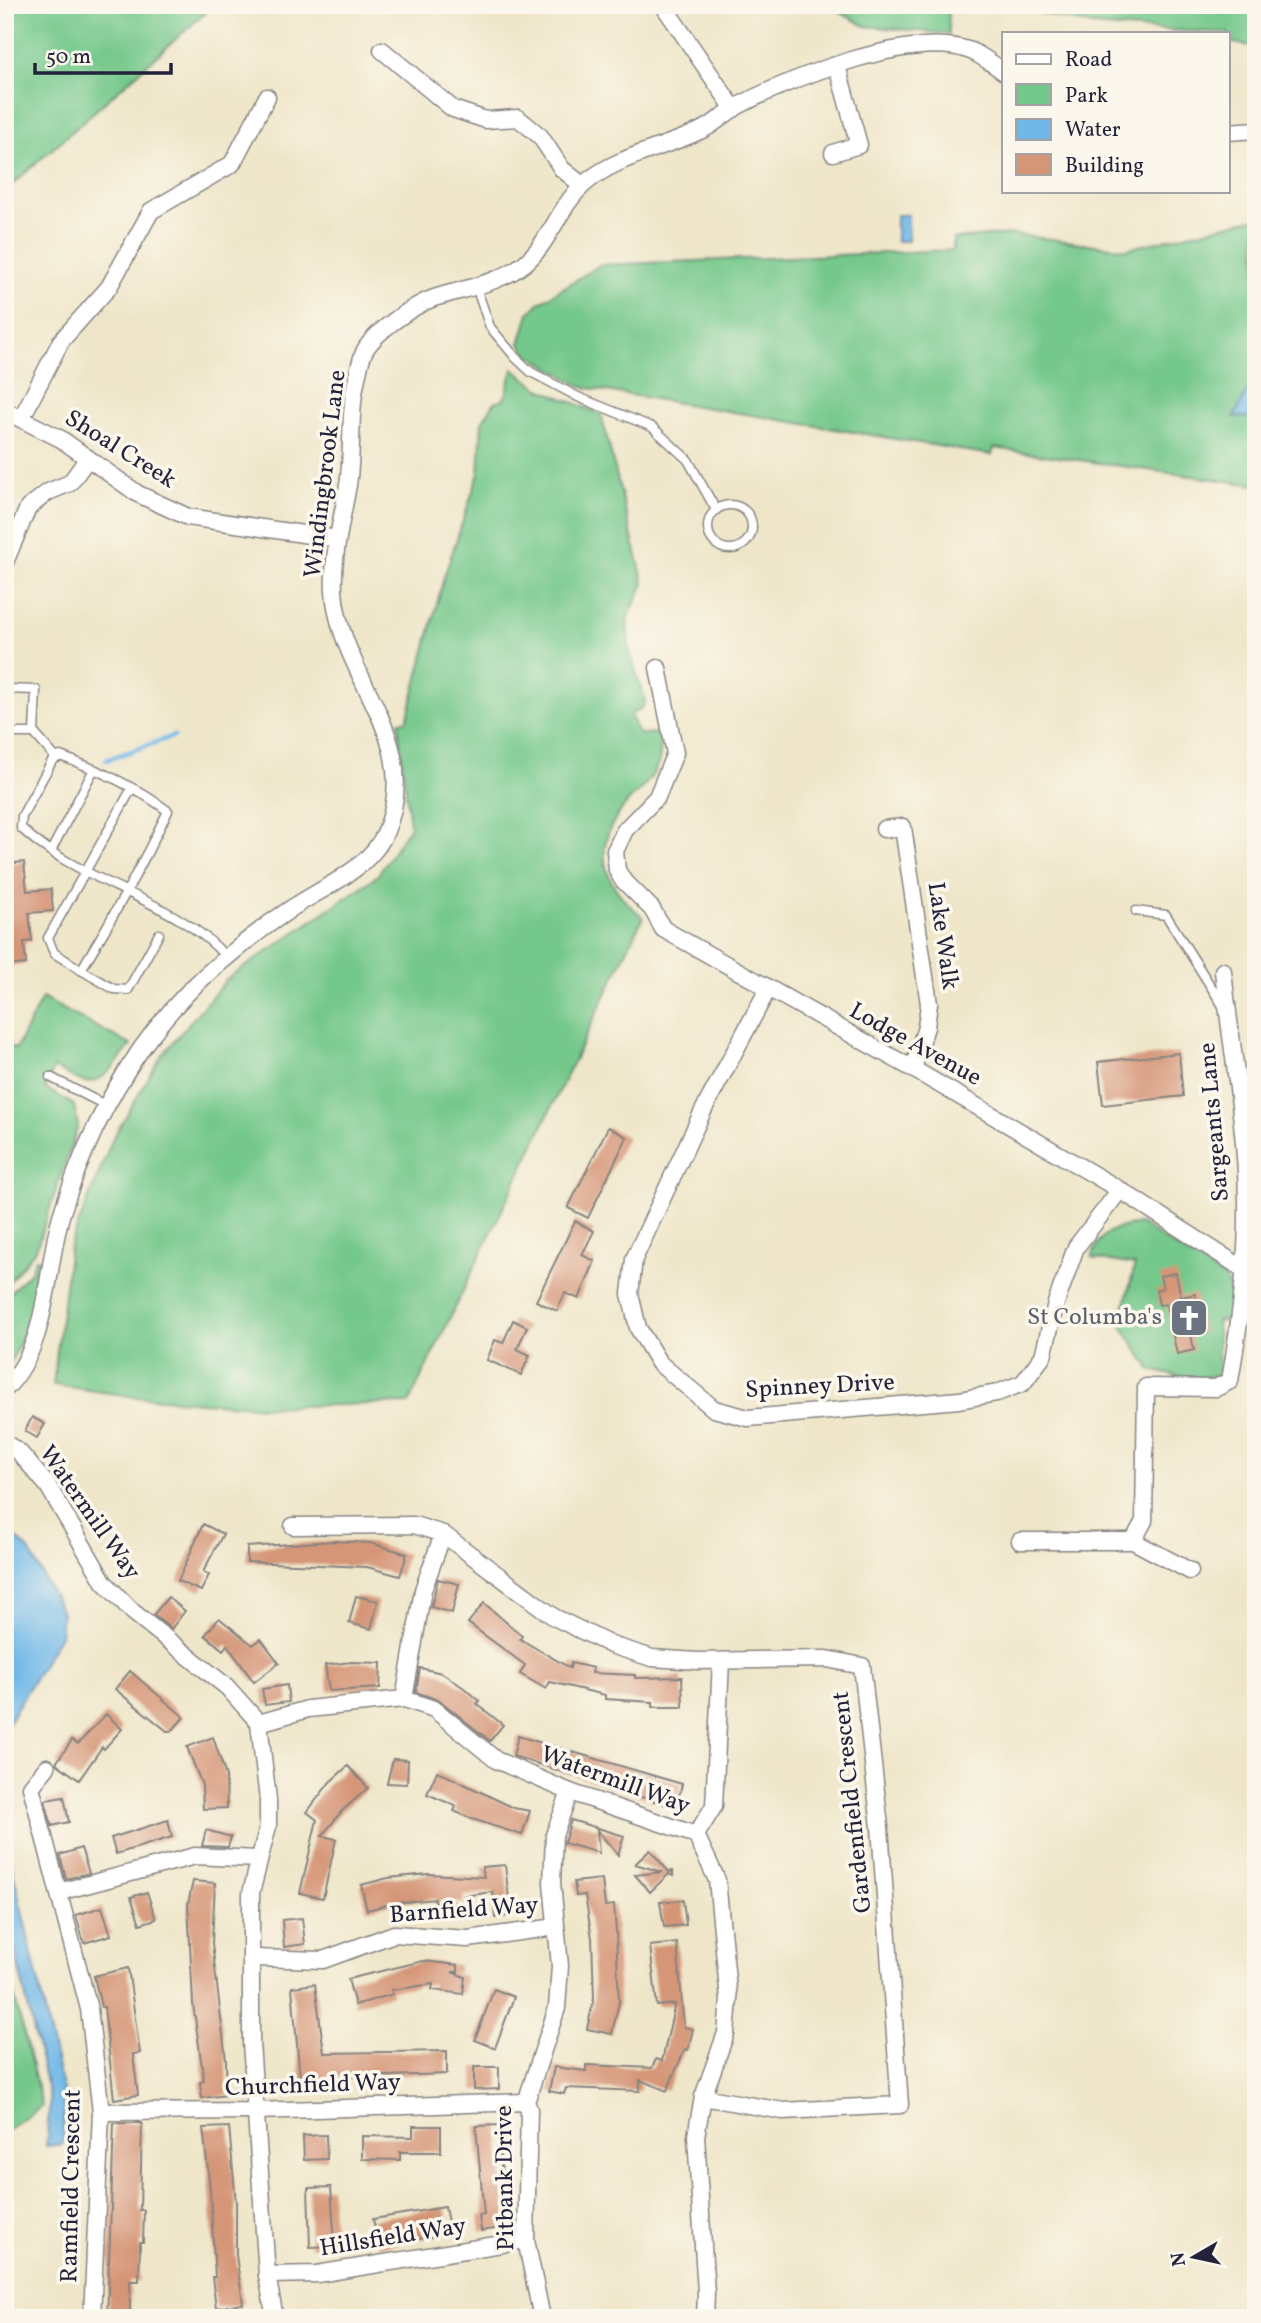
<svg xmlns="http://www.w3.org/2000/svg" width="1261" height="2323" viewBox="0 0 1261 2323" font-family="Vollkorn,serif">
<rect width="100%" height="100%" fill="#fbf7ec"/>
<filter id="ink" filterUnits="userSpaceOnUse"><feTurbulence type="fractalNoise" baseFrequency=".0143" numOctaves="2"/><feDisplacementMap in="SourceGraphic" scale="14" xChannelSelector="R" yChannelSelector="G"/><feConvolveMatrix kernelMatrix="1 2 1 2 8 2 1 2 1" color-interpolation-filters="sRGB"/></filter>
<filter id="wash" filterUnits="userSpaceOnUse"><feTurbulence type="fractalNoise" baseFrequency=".00686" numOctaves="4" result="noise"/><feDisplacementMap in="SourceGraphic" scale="28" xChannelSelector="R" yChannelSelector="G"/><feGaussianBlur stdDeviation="1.57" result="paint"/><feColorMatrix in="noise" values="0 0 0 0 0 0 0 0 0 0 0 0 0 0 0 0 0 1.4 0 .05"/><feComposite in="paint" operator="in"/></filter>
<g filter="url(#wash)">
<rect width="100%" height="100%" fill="#efe6c9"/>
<!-- green -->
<g fill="#74c88b" stroke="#4b7563" stroke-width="2">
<polygon points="5,5 214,5 5,191"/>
<polygon points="827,5 948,5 949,34 865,26"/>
<polygon points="1006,5 1256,5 1256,47 1228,42 1228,33 1101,27"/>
<polygon points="1256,218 1256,485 994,448 992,455 582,387 528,354 520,344 529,313 539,303 600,265 953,250 953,239 1012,234 1126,249"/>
<path d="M513 369 540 389 601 414 644 584 627 619 629 649 645 701 642 708 630 715 639 734 659 733C660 742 662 752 659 760 655 778 639 790 627 803 590 845 601 884 643 917L409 1403 266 1407 137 1397 53 1385 70 1245 113 1138 162 1055 226 980 377 876 410 826 398 723 407 720 444 577 479 473 482 422 495 402 505 398Z"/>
<path d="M42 998 131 1045C120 1058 104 1085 85 1082 75 1080 64 1072 54 1068L45 1088 74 1105 78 1126 36 1249 5 1287V1044L16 1049Z"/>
<path d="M1140 1224 1226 1279 1235 1317 1217 1321 1219 1374 1193 1380 1151 1370 1120 1323 1135 1265 1092 1258C1099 1231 1115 1227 1140 1224Z"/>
<polygon points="36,1258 41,1260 40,1269 27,1330 5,1372 5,1298 31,1271"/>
<polygon points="5,1959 42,2106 5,2132"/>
</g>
<!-- water -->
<g fill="#70b8e8" stroke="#496d92" stroke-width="2">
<rect x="896" y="215" width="12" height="26"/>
<polygon points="1256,373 1256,418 1234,417"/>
<polygon points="5,1527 29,1550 62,1612 60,1635 5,1728"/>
<polygon points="5,1836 64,2095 63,2144 46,2146 50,2100 5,1909"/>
</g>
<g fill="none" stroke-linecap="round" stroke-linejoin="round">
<!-- stream -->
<polyline stroke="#70b8e8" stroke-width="5" points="106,760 174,736"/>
</g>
<g id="blocks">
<!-- building -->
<g fill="#d59577">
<polygon points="24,862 27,891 51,889 53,911 29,913 32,941 24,942 26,964 5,966 5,864"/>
<polygon points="1179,1053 1183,1096 1103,1105 1098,1062"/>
<polygon points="608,1127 627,1137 588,1218 568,1208"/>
<polygon points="575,1221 594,1231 582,1255 595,1261 579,1299 565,1293 557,1311 536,1301"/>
<polygon points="1176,1273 1181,1297 1195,1294 1203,1333 1191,1335 1194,1350 1177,1354 1166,1304 1159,1305 1156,1290 1163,1288 1160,1276"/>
<polygon points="513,1320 527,1327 517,1349 530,1355 521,1375 487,1360 495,1340 503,1343"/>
<polygon points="32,1417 45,1424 37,1438 25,1431"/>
<polygon points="203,1524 223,1534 203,1572 209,1575 201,1591 178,1581"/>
<polygon points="334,1541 371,1543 407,1554 400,1576 367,1567 247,1562 247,1547"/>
<polygon points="438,1579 459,1584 452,1613 431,1607"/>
<polygon points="356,1596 378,1601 371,1629 349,1623"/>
<polygon points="168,1597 185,1611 171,1629 153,1615"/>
<polygon points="484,1603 522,1636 520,1639 570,1668 571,1663 593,1668 592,1673 635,1675 635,1678 682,1677 683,1707 653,1707 653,1702 605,1699 605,1695 550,1682 546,1689 520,1674 525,1665 468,1623"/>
<polygon points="219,1618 253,1645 261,1639 279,1663 254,1682 227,1645 223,1650 205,1635"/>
<polygon points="351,1662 381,1663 380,1688 329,1691 325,1665"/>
<polygon points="420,1668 442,1673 467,1690 480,1701 477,1704 503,1725 490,1741 440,1701 416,1692"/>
<polygon points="130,1671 184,1717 172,1731 167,1731 115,1689"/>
<polygon points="287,1685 289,1702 265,1705 262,1689"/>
<polygon points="106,1714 122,1729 104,1749 102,1747 79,1780 56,1763 72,1740 78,1744"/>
<polygon points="518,1736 682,1784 676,1808 513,1756"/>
<polygon points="213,1737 226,1776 227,1808 203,1809 202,1785 187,1747"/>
<polygon points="393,1759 408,1760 407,1784 387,1783"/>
<polygon points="348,1766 368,1788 342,1811 322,1836 336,1839 323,1898 300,1893 317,1820 307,1812 330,1782"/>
<polygon points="437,1771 514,1808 530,1811 522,1835 472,1819 454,1811 456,1806 427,1794"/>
<polygon points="64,1797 69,1822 52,1826 45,1800"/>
<polygon points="168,1820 172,1837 116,1854 111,1838"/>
<polygon points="571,1820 624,1836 618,1855 597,1830 599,1853 564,1843"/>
<polygon points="206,1830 231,1837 228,1847 202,1846"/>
<polygon points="81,1848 89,1873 66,1879 60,1855"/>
<polygon points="650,1850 669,1872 673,1871 673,1876 669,1874 650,1892 635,1875 662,1872 635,1864"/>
<polygon points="505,1865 511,1916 495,1918 493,1892 464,1896 463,1903 435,1902 435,1899 395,1903 367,1910 361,1885 388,1878 428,1874 484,1877 482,1867"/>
<polygon points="602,1879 605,1906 614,1905 616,1932 619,2002 612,2034 587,2029 594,1998 592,1938 585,1895 576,1896 574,1882"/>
<polygon points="193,1881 215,1883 212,1943 226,2060 227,2095 202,2098 200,2082 204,2081 193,2004 188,1904"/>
<polygon points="147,1892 156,1919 140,1924 131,1897"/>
<polygon points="683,1900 686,1925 664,1927 660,1902"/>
<polygon points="102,1907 111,1935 84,1943 76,1915"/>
<polygon points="302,1918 305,1944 284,1947 282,1920"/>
<polygon points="677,1943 684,2027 693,2029 688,2050 685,2049 667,2091 640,2080 640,2091 566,2088 564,2094 549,2091 554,2067 586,2071 586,2065 652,2068 656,2059 662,2061 675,2004 657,2006 650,1946"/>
<polygon points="423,1961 458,1965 458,1972 452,1972 465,1977 463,1994 432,1990 433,1984 391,1990 393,1994 355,2005 348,1979"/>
<polygon points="128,1968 140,2053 133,2054 138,2095 114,2099 104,2007 101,2007 94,1976"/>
<polygon points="315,1984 324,2053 447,2051 447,2074 323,2078 324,2090 301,2091 292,1987"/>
<polygon points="494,1989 514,1997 495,2048 475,2040"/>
<polygon points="474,2067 499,2067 499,2089 474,2090"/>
<polygon points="114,2123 142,2123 140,2210 144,2210 143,2242 140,2242 139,2281 130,2281 130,2318 107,2318"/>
<polygon points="500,2125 499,2147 508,2227 481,2231 479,2216 484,2215 476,2126"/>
<polygon points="413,2126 441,2126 441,2152 400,2152 400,2160 362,2159 362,2136 413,2137"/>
<polygon points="229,2127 236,2203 236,2255 243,2304 216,2308 212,2277 215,2277 210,2188 203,2128"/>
<polygon points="326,2135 327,2159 304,2160 303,2136"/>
<polygon points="331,2187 335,2246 310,2247 308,2188"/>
<polygon points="445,2207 450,2233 379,2247 373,2219"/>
</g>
</g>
</g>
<g filter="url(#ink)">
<use href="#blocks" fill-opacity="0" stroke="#888482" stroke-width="2"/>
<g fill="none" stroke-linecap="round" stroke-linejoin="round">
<defs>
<g id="lane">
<polyline points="476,287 490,327 516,358 531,372 578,397 652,427 688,460 716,510"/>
<circle cx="730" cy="527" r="22"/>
<polyline points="5,689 36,690 34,733 56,758"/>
<polyline points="5,733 34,733"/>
<path d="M132 788 48 938 54 953 81 970C113 918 142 865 168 811 136 787 97 769 60 756L52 761 22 816 21 828C75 881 179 901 226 957"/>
<polyline points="52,849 94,769"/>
<polyline points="1136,911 1166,915 1223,1006"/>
<polyline points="81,970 114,989 128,990 159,934"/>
<polyline points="50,1077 107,1106"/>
</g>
<g id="street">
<polyline points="663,5 734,109"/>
<polyline points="382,50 453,109 486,120 518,118 540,136 562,169 582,185"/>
<polyline points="1228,132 1256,130"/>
<polyline points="833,153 859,145 837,66"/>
<polyline points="5,411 61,439 138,494 188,517 337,539"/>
<polyline points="22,417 61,341 109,287 151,211 232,164 267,97"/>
<polyline points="5,562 28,508 48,492 70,483 88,458"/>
<polyline points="658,668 675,753 657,797 625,830 615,851 617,870 622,879 652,909 663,929 913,1069 1120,1190 1256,1277"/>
<polyline points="884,829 903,827 929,1004 926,1027 913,1069"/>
<polyline points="768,989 703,1111 634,1259 630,1294 638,1328 659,1363 714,1409 748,1418 959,1400 997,1393 1023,1383 1043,1356 1056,1303 1076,1247 1120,1190"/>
<path d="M5 1389C49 1346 45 1272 61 1216 79 1157 106 1100 141 1049 165 1015 194 983 227 957 247 940 268 924 289 910 321 888 371 869 386 831 424 738 340 679 334 591 332 555 342 520 348 485 353 453 349 419 355 388 357 377 360 360 365 350 376 331 414 305 434 298 465 288 499 284 525 263 550 242 559 207 583 185 616 155 667 148 706 128 717 122 727 112 738 106 791 78 913 29 971 51 983 56 994 65 1004 72"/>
<polyline points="5,1443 19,1452 48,1486 104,1582 133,1612 227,1687 259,1723 268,1800 268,1826 251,1893 251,2042 267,2275 275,2318"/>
<polyline points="293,1526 414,1525 443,1534 554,1617 611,1645 652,1658 697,1661 827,1659 862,1666 880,1827 900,2105 783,2111 703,2097"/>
<path d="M1020 1541H1133L1144 1521 1146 1387 1216 1388 1230 1381C1240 1321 1248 1261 1247 1200 1246 1125 1231 1046 1223 971"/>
<polyline points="1133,1541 1190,1571"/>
<polyline points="404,1699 423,1590 443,1534"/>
<polyline points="259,1723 308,1709 404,1699 434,1709 496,1760 570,1792 696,1835 717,1880 729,2000 726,2033 703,2097 696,2136 706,2293 705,2318"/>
<polyline points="47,1767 31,1787 89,2009 101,2112 92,2318"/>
<polyline points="696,1835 714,1806 721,1661"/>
<polyline points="59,1892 195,1856 258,1859"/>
<polyline points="253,1958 323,1960 394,1934 468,1939 556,1927"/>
<polyline points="101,2112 257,2111 526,2102"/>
<polyline points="267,2275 317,2274 526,2240"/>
<polyline points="542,2318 526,2240 529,2109 526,2102 557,2008 560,1966 552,1883 554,1835 570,1792"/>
</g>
</defs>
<!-- lane casing -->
<use href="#lane" stroke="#888482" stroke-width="11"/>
<!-- street casing -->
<use href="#street" stroke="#888482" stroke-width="19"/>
<!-- lane -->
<use href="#lane" stroke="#fff" stroke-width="8"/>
<!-- street -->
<use href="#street" stroke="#fff" stroke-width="16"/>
</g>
</g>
<!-- icons -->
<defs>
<symbol id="church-square" viewBox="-11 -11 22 22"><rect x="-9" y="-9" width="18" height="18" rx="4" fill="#6b7280" stroke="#fbf7ec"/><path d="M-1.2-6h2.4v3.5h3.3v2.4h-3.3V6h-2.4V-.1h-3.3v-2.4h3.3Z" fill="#fff"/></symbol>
</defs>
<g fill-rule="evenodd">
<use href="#church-square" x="1167" y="1296" width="44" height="44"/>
</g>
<g text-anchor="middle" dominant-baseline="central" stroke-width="7" stroke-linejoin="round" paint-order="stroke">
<!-- street labels -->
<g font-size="24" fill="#22223b" stroke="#fbf7ec">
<text transform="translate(120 450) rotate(32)">Shoal Creek</text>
<text transform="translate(326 474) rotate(-83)">Windingbrook Lane</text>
<text transform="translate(942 936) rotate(82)">Lake Walk</text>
<text transform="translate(915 1045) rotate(29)">Lodge Avenue</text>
<text transform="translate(1215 1122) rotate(-95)">Sargeants Lane</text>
<text transform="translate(820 1387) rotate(-3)">Spinney Drive</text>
<text transform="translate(89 1513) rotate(55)">Watermill Way</text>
<text transform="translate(615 1781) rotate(20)">Watermill Way</text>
<text transform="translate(853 1802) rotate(-96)">Gardenfield Crescent</text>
<text transform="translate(464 1911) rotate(-4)">Barnfield Way</text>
<text transform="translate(313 2086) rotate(-2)">Churchfield Way</text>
<text transform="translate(506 2178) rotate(-91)">Pitbank Drive</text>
<text transform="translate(72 2186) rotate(-89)">Ramfield Crescent</text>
<text transform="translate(393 2238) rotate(-9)">Hillsfield Way</text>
</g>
<!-- worship labels -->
<g font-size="24" fill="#5b616d" stroke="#fbf7ec" text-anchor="end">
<text x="1162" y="1318">St Columba's</text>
</g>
</g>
<!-- margin -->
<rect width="1261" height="2323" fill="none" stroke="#fbf7ec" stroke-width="28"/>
<!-- legend -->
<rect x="1002" y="32" width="228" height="161" fill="#fbf7ec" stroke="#a4a2a5" stroke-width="2"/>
<rect x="1016" y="54" width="35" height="10" fill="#ffffff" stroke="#a4a2a5" stroke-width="2"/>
<text x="1065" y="66" font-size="21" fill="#22223b">Road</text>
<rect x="1016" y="84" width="35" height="21" fill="#74c88b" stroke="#a4a2a5" stroke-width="2"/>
<text x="1065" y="102" font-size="21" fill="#22223b">Park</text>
<rect x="1016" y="119" width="35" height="21" fill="#70b8e8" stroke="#a4a2a5" stroke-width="2"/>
<text x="1065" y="136" font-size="21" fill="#22223b">Water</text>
<rect x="1016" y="154" width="35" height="21" fill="#d59577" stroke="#a4a2a5" stroke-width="2"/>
<text x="1065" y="172" font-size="21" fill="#22223b">Building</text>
<!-- north arrow -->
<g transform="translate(1194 2257) rotate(261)" stroke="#fbf7ec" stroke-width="5" paint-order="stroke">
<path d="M0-5L12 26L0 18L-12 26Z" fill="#22223b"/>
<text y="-10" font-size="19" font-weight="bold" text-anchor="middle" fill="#22223b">N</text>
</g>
<!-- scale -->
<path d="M35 63v10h136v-10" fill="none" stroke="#22223b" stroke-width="3.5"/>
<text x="46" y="63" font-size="21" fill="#22223b" stroke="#fbf7ec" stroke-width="5" paint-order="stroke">50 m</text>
</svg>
